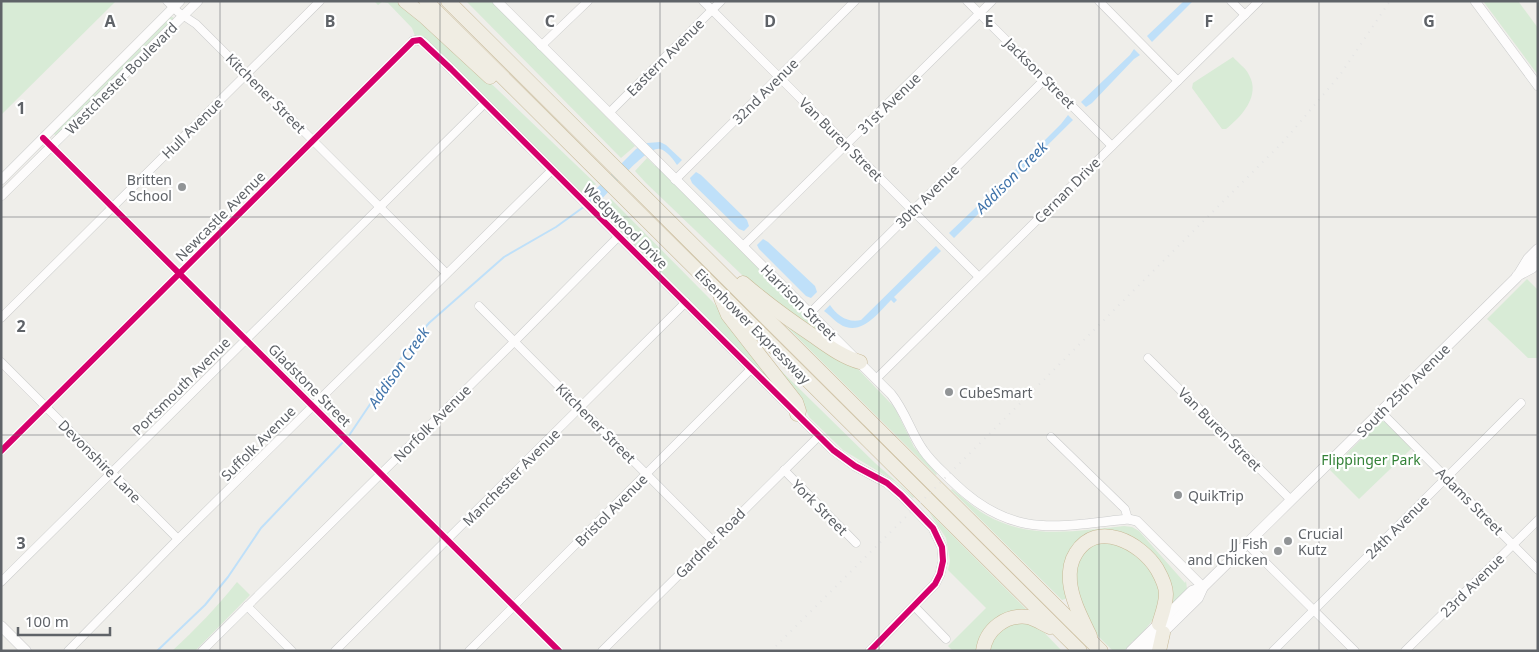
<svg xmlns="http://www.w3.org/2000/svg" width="1539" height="652" viewBox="0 0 1539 652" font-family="'Noto Sans',sans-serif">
<rect width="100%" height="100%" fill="#efeeea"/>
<!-- green -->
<g fill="#d8ebd6">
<polygon points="1,1 116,1 1,115"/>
<polygon points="374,1 397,1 421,21 476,69 596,184 585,195 579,190 578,191 428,41 422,37 415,36 412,28 388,3 382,2 378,5"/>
<polygon points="466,1 491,1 635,146 621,158"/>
<polygon points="1483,1 1518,1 1538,28 1538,75"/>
<polygon points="170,16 174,18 56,136 53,133"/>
<path d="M1233 57C1238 63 1246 68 1249 75 1261 96 1241 117 1226 129H1222L1192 88 1193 83Z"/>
<polygon points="647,158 655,166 656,165 841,349 766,298 646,183 635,171"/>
<polygon points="611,199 712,301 759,359 793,405 604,217 600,210"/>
<polygon points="1527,279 1538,290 1538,358 1528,358 1487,319"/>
<polygon points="775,315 856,367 895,408 914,447 937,474 936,475"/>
<polygon points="760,350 875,463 914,497 913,498 896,482 843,450 809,417 803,403"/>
<polygon points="1382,421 1387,423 1412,448 1359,499 1330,470 1379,422"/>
<path d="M952 489C963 498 974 508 986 515 1030 540 1076 531 1124 526L1132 527 1139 531 1185 583 1186 581 1187 589 1166 611 1167 603 1136 542 1081 541 1068 598 1062 600 951 490Z"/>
<polygon points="929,512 1027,610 1018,614 980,651 953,651 948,646 986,608 948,570 950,561 946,538"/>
<polygon points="1096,542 1124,544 1149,565 1161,592 1156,616 1135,642 1133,641 1124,651 1113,651 1095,633 1085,614 1075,582 1079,556"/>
<path d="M237 582 250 595 195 651H172C196 629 217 607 237 582Z"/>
<polygon points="1013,623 1036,624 1062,651 988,651 994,636"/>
</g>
<!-- water -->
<g fill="#bfe0f9">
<polygon points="1184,1 1193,1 1152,42 1147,36"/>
<polygon points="1134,49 1140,55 1134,59 1092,103 1086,107 1081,102 1130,55"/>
<polygon points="1068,115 1073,120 954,238 949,233 1016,169 1061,124"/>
<path d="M660 142 666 145 682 160 677 165C674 160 666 150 660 149 647 145 605 196 596 206L587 198 636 149 647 143Z"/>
<polygon points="696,172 701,175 747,220 749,226 744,231 739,229 692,183 690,178"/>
<polygon points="763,239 768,242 815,286 817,292 811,298 806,296 759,249 757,245"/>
<path d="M936 246 941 251 894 297 897 300 894 303 891 300C880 311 864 333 846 327 838 325 831 316 824 311L830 305C837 316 848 323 861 320Z"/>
</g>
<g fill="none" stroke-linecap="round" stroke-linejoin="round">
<!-- stream -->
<g stroke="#bfe0f9" stroke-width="2">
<polyline points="348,437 410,345 429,323 504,257 556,227 585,206"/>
<polyline points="157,651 205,605 228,577 261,528 345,440"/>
</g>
<defs>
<g id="minor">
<polyline points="167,1 178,12 196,24 446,273"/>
<polyline points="703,1 979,277"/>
<polyline points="967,1 1112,146"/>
<polyline points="1099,1 1178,81"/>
<polyline points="1231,1 1245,15"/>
<polyline points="541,46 588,1"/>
<polyline points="609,113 721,1"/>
<polyline points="43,138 559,651"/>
<polyline points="675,180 855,1"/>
<polyline points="743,246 992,1"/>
<polyline points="479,306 712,540"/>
<polyline points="810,313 1045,79"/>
<polyline points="1,318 320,1"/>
<polyline points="1148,358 1291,500"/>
<polyline points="1,362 178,539"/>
<polyline points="876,379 1259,1"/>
<polyline points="1381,412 1538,570"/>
<polyline points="1051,437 1125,509 1128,519"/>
<polyline points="1,451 413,41"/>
<polyline points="784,470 856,543"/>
<polyline points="1247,544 1355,651"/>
<polyline points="1,582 485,103"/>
<polyline points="247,606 292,651"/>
<polyline points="915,607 946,639"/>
<polyline points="68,651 178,539 552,170"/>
<polyline points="202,651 520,336 619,236"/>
<polyline points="335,651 686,302"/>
<polyline points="469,651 751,369"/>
<polyline points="602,651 819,436"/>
<polyline points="1273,651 1521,403"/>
<polyline points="1405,651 1538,520"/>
</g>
<g id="tertiary">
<path d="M497 1 891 394C905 411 911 433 923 450 931 462 942 471 952 481 1011 539 1054 527 1128 519L1137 521 1203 587"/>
<polyline points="1475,1 1538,86"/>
<polyline points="413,41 417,40 423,42 451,69 833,450 855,466 887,483 901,495 933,528 942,547 943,561 940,574 935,584 870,651"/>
<polyline points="1,180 180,1"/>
<polyline points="1,196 198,1"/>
</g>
<g id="secondary">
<polyline points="1517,276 1532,268 1538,262"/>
<polyline points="1,626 26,651"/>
<polyline points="1131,651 1192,591 1203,587"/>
<polyline points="1144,651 1198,598 1203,587 1517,277 1528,259 1538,249"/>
</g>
<g id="motorway">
<polyline points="405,1 425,17 490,77"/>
<polyline points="426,1 1080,651"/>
<polyline points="448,1 1101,651"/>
<path d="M743 283C765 302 788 319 812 335 828 346 842 357 860 362"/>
<polyline points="721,298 728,315 796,402 799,411 797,414"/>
<path d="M1090 636C1082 619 1072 601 1070 582 1069 571 1070 562 1076 553 1097 519 1141 543 1157 569 1161 576 1166 585 1166 594 1166 604 1162 614 1159 624"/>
<path d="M983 651C986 629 1006 614 1028 617 1036 619 1043 624 1050 627"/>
<polyline points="1159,651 1163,633"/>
</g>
</defs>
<!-- minor casing -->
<use href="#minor" stroke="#cbcccc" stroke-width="9"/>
<!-- tertiary casing -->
<use href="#tertiary" stroke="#cbcccc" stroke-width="10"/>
<!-- secondary casing -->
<use href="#secondary" stroke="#cacacb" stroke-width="11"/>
<!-- motorway casing -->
<use href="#motorway" stroke="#c8b996" stroke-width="15"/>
<!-- minor -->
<use href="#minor" stroke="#fdfcfc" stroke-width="8"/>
<!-- tertiary -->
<use href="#tertiary" stroke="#fdfcfc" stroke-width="9"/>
<!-- secondary -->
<use href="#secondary" stroke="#fdfcfc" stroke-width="10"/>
<!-- motorway -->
<use href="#motorway" stroke="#f0ede3" stroke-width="14"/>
<!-- rail -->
<polyline stroke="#e4e4e4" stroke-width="2" stroke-dasharray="1 6" stroke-linecap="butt" points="771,651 1284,141 1340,75 1390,1"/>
<defs>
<g id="cycleway">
<polyline points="43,138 559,651"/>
<polyline points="1,451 413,41 420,40 451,69 833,450 855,466 887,483 901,495 933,528 942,547 943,561 940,574 935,584 870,651"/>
</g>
</defs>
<!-- cycleway casing -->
<use href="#cycleway" stroke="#fff" stroke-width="9"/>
<!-- cycleway -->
<use href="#cycleway" stroke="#d6006c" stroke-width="6"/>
</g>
<!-- grid -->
<path fill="none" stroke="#5f6368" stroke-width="1" stroke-opacity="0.55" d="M220 1V651M440 1V651M660 1V651M879 1V651M1099 1V651M1319 1V651M1 217H1538M1 435H1538"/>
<!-- markers -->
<g fill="#919496" stroke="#fff" stroke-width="2">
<circle cx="182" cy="187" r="5"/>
<circle cx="949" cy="392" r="5"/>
<circle cx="1178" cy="495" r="5"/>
<circle cx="1288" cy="541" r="5"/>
<circle cx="1278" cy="551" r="5"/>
</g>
<g text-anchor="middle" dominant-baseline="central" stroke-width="4.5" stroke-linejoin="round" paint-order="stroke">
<!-- street labels -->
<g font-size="14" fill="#5f6368" stroke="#fff">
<text transform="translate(665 57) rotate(-45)">Eastern Avenue</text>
<text transform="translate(1040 73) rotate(45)">Jackson Street</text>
<text transform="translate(121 78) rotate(-45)">Westchester Boulevard</text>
<text transform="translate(765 91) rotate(-45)">32nd Avenue</text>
<text transform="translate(266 93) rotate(45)">Kitchener Street</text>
<text transform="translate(889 103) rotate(-44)">31st Avenue</text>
<text transform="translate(192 128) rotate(-45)">Hull Avenue</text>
<text transform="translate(841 139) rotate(45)">Van Buren Street</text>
<text transform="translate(1067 190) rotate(-45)">Cernan Drive</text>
<text transform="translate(927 196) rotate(-45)">30th Avenue</text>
<text transform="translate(220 216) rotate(-45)">Newcastle Avenue</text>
<text transform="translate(626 226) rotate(45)">Wedgwood Drive</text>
<text transform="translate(799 302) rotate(45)">Harrison Street</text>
<text transform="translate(753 326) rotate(45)">Eisenhower Expressway</text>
<text transform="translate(310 385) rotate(45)">Gladstone Street</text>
<text transform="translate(181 386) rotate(-45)">Portsmouth Avenue</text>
<text transform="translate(1403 390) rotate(-45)">South 25th Avenue</text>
<text transform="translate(432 423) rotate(-45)">Norfolk Avenue</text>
<text transform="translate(596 423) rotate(45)">Kitchener Street</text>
<text transform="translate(1220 429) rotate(45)">Van Buren Street</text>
<text transform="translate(258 443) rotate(-45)">Suffolk Avenue</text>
<text transform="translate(100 461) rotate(45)">Devonshire Lane</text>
<text transform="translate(511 477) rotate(-45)">Manchester Avenue</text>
<text transform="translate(1470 501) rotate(45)">Adams Street</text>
<text transform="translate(820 507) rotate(45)">York Street</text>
<text transform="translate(611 510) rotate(-45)">Bristol Avenue</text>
<text transform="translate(1397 527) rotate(-45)">24th Avenue</text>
<text transform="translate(710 543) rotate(-45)">Gardner Road</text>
<text transform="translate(1472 585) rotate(-45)">23rd Avenue</text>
</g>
<!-- poi labels -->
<g font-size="14" fill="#5f6368" stroke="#fff" text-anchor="start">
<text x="172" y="179" text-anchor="end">Britten<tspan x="172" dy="16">School</tspan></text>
<text x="959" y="392">CubeSmart</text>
<text x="1188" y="495">QuikTrip</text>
<text x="1298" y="533">Crucial<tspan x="1298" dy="16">Kutz</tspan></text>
<text x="1268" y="543" text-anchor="end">JJ Fish<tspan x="1268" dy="16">and Chicken</tspan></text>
</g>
<!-- park labels -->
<g font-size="14" fill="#348238" stroke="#fff">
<text x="1371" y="459">Flippinger Park</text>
</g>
<!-- water labels -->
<g font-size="15" font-style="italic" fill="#4174aa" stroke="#fff">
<text transform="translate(1011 177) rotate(-45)">Addison Creek</text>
<text transform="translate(398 367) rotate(-55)">Addison Creek</text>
</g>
</g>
<g font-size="16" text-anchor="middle" font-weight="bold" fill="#5f6368" stroke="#fff" stroke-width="4.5" stroke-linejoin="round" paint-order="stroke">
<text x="110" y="27">A</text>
<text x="330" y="27">B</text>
<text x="550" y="27">C</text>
<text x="770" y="27">D</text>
<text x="989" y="27">E</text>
<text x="1209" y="27">F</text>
<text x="1429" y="27">G</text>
<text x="21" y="114">1</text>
<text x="21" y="332">2</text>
<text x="21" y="549">3</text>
</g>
<!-- border -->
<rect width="1539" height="652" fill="none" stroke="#5f6368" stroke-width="5"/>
<!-- scale -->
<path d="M18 627v8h92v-8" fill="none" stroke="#5f6368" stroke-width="2.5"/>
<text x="25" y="627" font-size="15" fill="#5f6368" stroke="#ffffff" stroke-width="4" paint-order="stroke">100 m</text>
</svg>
